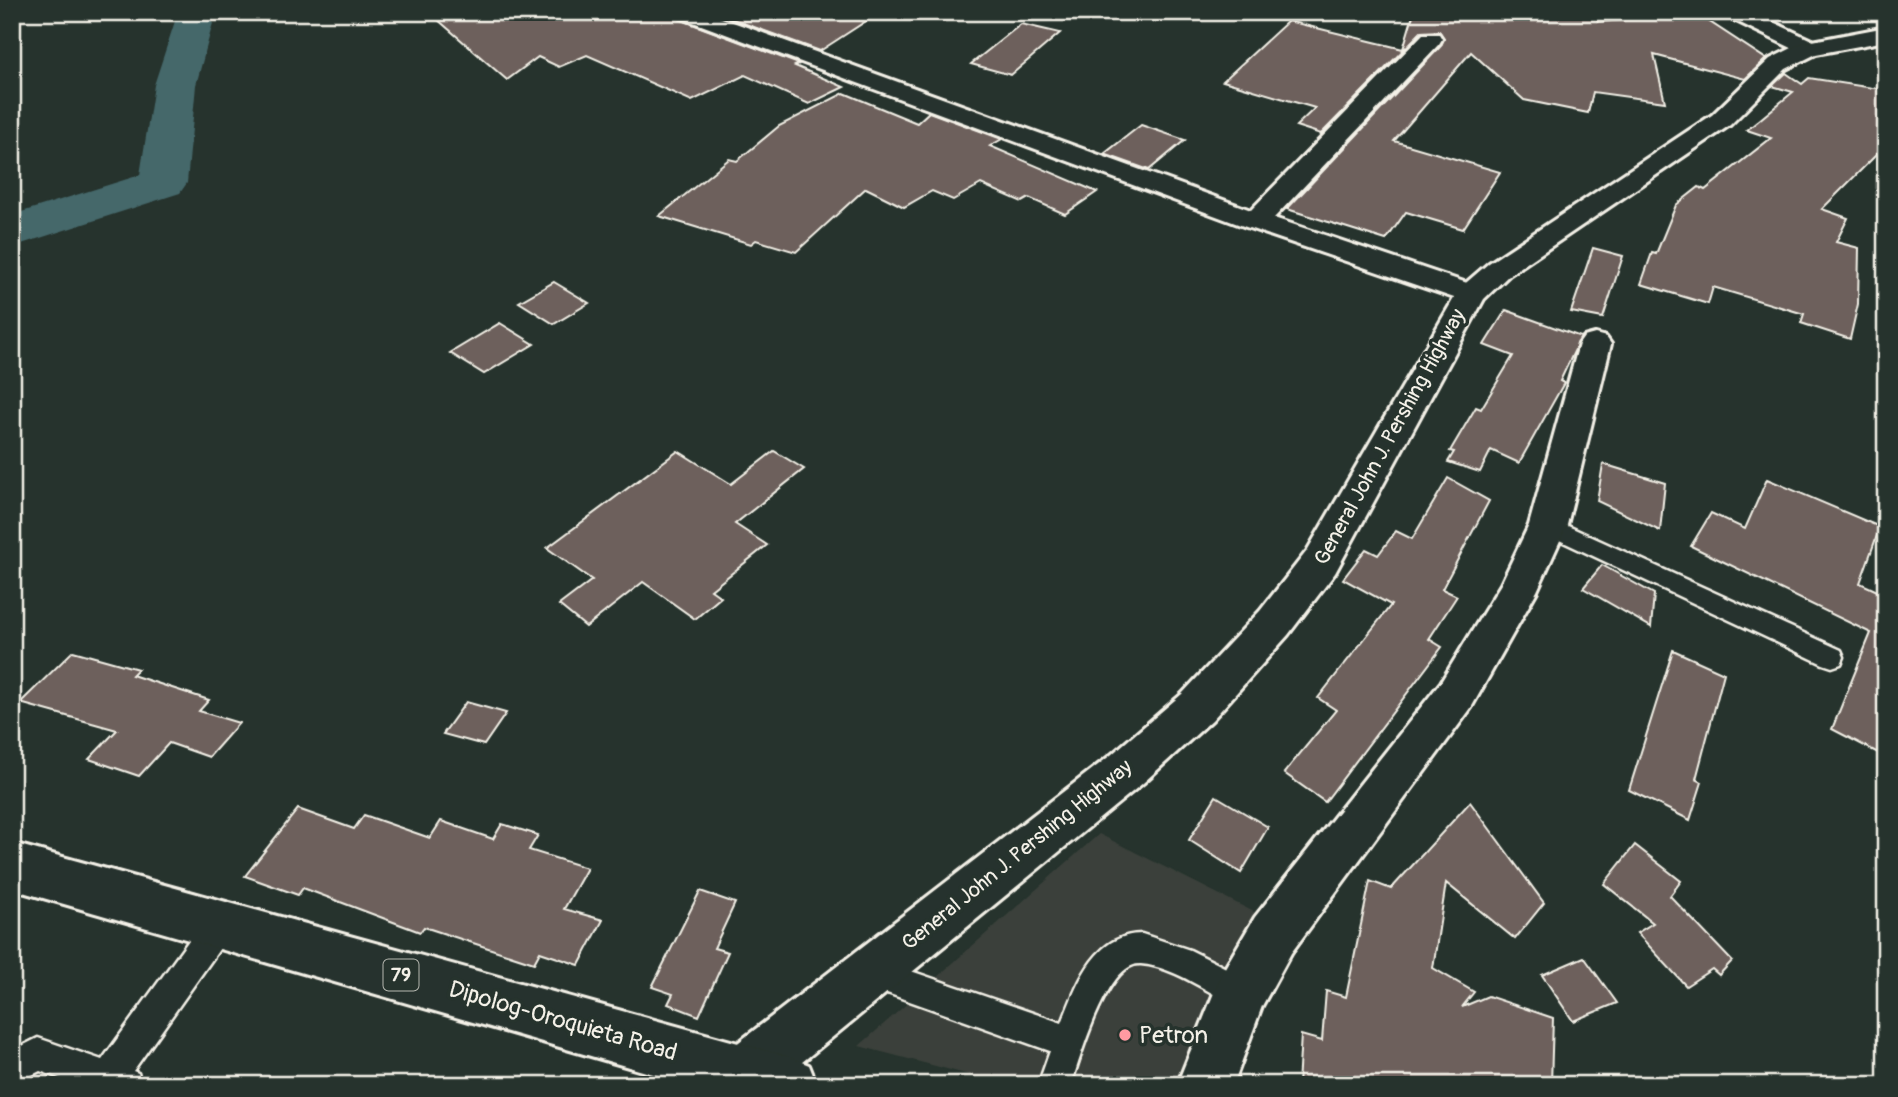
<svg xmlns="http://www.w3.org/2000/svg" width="1898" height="1097" viewBox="0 0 1898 1097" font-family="Pangolin,sans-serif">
<rect width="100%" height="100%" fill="#26332d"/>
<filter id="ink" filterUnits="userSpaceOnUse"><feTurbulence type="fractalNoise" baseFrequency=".0143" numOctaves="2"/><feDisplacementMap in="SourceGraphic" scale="14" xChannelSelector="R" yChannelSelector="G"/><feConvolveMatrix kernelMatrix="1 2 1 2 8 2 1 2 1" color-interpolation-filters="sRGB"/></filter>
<g filter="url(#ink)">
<!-- built -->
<polygon fill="#3b413b" points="1099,834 1256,913 1235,944 1213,988 1174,1085 1008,1085 859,1046"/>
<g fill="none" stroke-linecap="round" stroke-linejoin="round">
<!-- river -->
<polygon fill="#44676a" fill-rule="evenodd" points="178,12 216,12 196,85 187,183 180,193 12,247 12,215 140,175 154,85"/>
</g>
<!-- building -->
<g fill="#6d615c" stroke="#f4f1e8" stroke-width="2">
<polygon points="429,12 672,12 676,18 799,64 795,66 844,87 809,104 745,75 692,101 587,55 559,67 538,57 507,80"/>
<polygon points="713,12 880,12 820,51"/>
<polygon points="1414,12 1597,12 1598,22 1699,15 1766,59 1745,79 1654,55 1665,102 1593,92 1588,113 1524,100 1471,52 1394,141 1500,172 1463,229 1406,212 1386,240 1287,209 1441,46 1444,38 1439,31 1421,32 1321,134 1296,126 1315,108 1223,81 1288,21 1403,49"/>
<polygon points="1021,24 1060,33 1011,75 971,64"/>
<polygon points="1786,73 1802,84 1809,78 1886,90 1886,145 1822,209 1848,218 1836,242 1859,248 1858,304 1850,339 1801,323 1804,314 1713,287 1708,304 1641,284 1652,253 1656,254 1676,205 1699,187 1705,190 1771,138 1747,130 1793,92 1772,86"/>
<polygon points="844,93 917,123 929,112 1002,139 990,146 1097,192 1065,214 1029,198 1022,202 981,184 953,200 932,191 904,207 866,188 796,252 756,240 751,244 659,216 729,159 737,161 779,126"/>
<polygon points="1141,125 1185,140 1149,170 1104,154"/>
<polygon points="1593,248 1623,256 1603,318 1571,312"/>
<polygon points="554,282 589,303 554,324 519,302"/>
<polygon points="1506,310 1581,337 1560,381 1564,383 1519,463 1491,450 1480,472 1448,462 1454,452 1450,451 1476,407 1481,409 1513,356 1484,345"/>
<polygon points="500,323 534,344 484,374 450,353"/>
<polygon points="678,451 731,484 774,451 804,469 735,524 767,545 711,590 721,597 695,619 643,582 586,627 559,605 592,580 547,548"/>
<polygon points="1603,464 1665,483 1660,531 1597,501"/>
<polygon points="1448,478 1489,501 1442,589 1457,596 1429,639 1442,647 1325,802 1284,773 1336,710 1318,698 1391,605 1343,579 1366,549 1378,555 1396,531 1412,539"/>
<polygon points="1767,479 1880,527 1860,583 1886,595 1886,757 1832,729 1871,633 1691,546 1711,513 1745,529"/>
<polygon points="1602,565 1654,594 1651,627 1583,588"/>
<polygon points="1673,650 1724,673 1696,779 1702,782 1690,820 1629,790"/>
<polygon points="73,651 138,669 132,675 209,700 199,711 239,723 209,757 169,743 139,776 89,759 117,730 20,703"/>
<polygon points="466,702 506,713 484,745 443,734"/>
<polygon points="1216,796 1268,827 1241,873 1189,840"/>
<polygon points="1470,802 1544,903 1515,939 1446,883 1433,968 1474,992 1462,1007 1488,996 1553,1018 1551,1085 1298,1085 1301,1035 1322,1041 1326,991 1346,997 1370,881 1391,889"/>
<polygon points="298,809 354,829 364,815 430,838 441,821 493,839 502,824 538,835 529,850 587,868 564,909 603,920 579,965 540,952 534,963 424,927 420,932 303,888 298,895 245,876"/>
<polygon points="1635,845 1681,881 1670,896 1732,961 1719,975 1712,969 1686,986 1637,933 1653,923 1604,884"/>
<polygon points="700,891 735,903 714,948 728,952 699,1016 668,1004 673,994 652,987"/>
<polygon points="1584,957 1617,1003 1573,1021 1542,975"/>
</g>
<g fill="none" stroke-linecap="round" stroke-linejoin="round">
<defs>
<g id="lane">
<polygon points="1548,517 1841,650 1844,657 1841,664 1832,667 1823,664 1540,531 1537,525 1540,519"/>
<polygon points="219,909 230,914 234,924 230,934 133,1071 138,1073 142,1085 79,1085 40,1071 12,1085 12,1051 38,1038 102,1060 208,914"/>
<path d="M1142 934 1190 950 1252 981 1257 992 1252 1003 1241 1008C1209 994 1176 967 1141 964 1107 961 1080 1058 1071 1085H1038L1050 1051 873 988 862 984 858 973 862 962 873 958 1062 1023C1077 985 1094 934 1142 934Z"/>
</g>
<g id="street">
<polygon points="674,12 705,12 1251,210 1423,34 1439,34 1442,39 1439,44 1274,218 1482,288 1486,294 1482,300 1471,303 1460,300 1246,227 677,16"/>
<polygon points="1723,12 1751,12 1818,43 1821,48 1818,53 1802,53 1726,16"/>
<polygon points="1595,334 1606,337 1611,344 1567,525 1537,591 1471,708 1291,953 1262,1006 1233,1085 1177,1085 1222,973 1255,917 1441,682 1501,584 1529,525 1579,344 1584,337"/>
</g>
<polygon id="secondary" points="1886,27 1886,41 1816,54 1786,69 1730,125 1509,275 1484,299 1335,573 1288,635 1212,720 1143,783 774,1085 724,1085 718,1072 726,1052 1111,755 1182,694 1260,611 1307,551 1460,288 1489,263 1712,115 1770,59 1802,43"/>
<polygon id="highway" points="12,843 789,1057 809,1065 817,1085 691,1085 12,889"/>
</defs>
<!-- lane casing -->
<use href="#lane" stroke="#f4f1e8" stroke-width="5"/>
<!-- street casing -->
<use href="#street" stroke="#f4f1e8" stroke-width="6"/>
<!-- secondary casing -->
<use href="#secondary" stroke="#f4f1e8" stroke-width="6"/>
<!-- highway casing -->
<use href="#highway" stroke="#f4f1e8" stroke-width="6"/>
<!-- lane -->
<use href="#lane" fill="#26332d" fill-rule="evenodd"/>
<!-- street -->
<use href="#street" fill="#26332d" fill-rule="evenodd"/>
<!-- secondary -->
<use href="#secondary" fill="#26332d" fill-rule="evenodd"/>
<!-- highway -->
<use href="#highway" fill="#26332d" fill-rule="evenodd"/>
</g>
</g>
<!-- markers -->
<circle fill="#ff9aa2" stroke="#26332d" stroke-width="2.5" cx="1125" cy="1035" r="7"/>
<g text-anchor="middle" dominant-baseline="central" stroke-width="7" stroke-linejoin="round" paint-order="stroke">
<!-- shield labels -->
<rect fill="#26332d" stroke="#b6b8b0" stroke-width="2" x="383.5" y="959.5" width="35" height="31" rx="5"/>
<g font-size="19" font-weight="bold" fill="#f4f1e8">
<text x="401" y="975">79</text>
</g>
<!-- street labels -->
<g font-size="21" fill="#f4f1e8" stroke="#26332d">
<text transform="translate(1390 437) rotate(-61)">General John J. Pershing Highway</text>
<text transform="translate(1017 855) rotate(-39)">General John J. Pershing Highway</text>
</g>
<!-- near-street labels -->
<g font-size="24" fill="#f4f1e8" stroke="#26332d">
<text transform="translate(563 1021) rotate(16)">Dipolog-Oroquieta Road</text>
</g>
<!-- near-poi labels -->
<g font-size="24" fill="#f4f1e8" stroke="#26332d" text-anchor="start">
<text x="1139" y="1035">Petron</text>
</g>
</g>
<!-- margin -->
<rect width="1898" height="1097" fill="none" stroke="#26332d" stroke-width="42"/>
<rect x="21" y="21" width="1856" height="1055" fill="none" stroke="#f4f1e8" stroke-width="2.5" filter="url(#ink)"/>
</svg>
